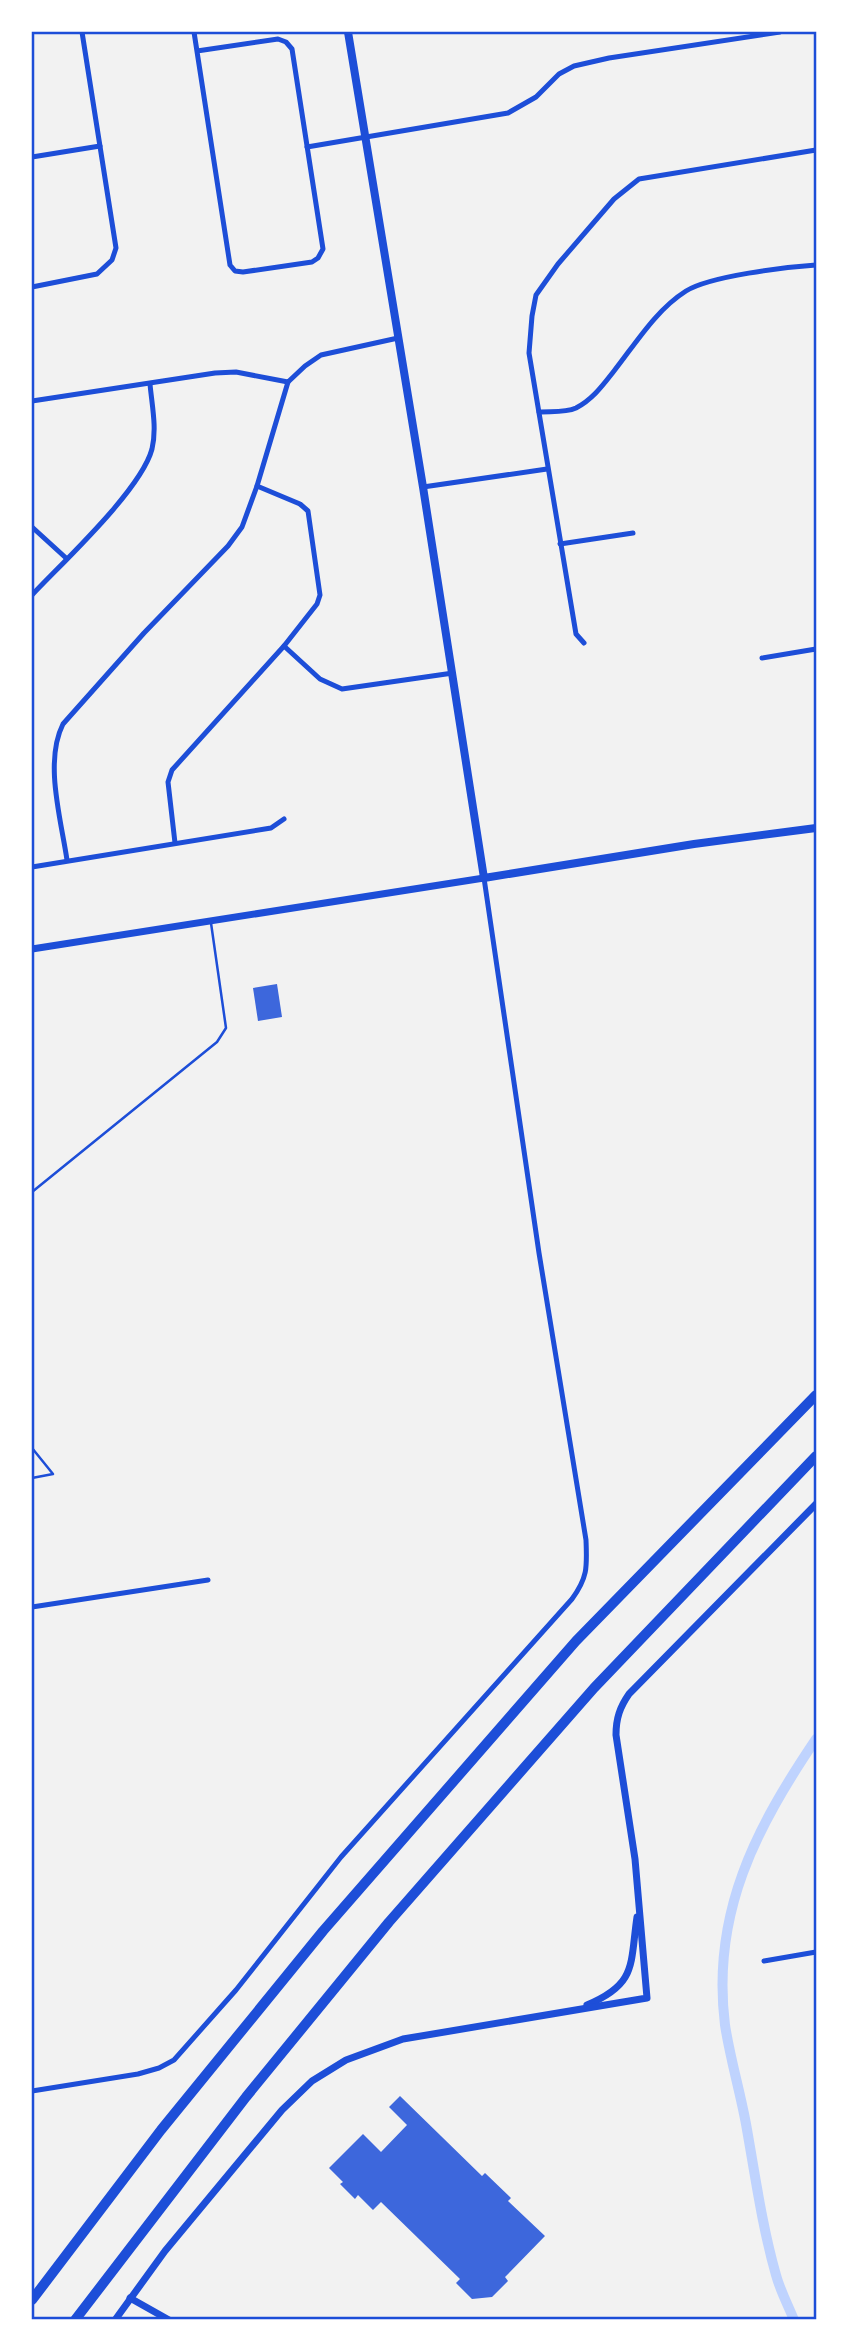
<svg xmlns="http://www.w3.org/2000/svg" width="848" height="2351" viewBox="0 0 848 2351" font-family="Inter,sans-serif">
<rect width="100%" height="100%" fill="#f2f2f2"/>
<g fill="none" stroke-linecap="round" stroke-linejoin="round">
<!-- canal -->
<path stroke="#bfd3fe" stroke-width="10" d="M794 2320C788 2305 780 2290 776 2275 762 2226 755 2174 746 2124 740 2091 730 2058 725 2025 711 1913 756 1828 816 1739"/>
</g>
<!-- building -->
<g fill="#3d67dc">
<polygon points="277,984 282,1017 258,1021 253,988"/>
<polygon points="400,2096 482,2176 485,2173 511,2198 508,2201 545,2236 505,2277 508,2281 492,2297 472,2299 456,2283 460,2279 381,2202 373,2210 358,2195 355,2199 340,2184 343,2182 329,2168 363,2134 381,2152 407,2125 389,2107"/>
</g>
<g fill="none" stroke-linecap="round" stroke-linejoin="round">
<!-- service -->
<g stroke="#1d4ed8" stroke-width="2.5">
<polyline points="32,1192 217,1042 226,1028 211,923"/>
<polyline points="32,1448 53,1474 32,1478"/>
</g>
<!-- minor -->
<g stroke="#1d4ed8" stroke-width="5">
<polyline points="194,32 230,265 235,271 243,272 312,262 318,258 323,249 292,49 286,42 278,39 197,51"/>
<polyline points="307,147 508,113 536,97 559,74 574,66 609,58 780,32"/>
<polyline points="32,157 100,146"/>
<polyline points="32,287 97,274 112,260 116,248 82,32"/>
<polyline points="32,401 215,373 236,372 288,382 305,366 321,355 398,338"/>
<path d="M539 412C551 411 565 413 576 408 593 399 603 385 614 371 636 343 656 310 686 291 710 276 786 267 816 265"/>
<polyline points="423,487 547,469"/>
<polyline points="32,527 66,558"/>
<polyline points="560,544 633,533"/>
<path d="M32 595C63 562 141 490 152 449 157 428 152 406 150 384"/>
<polyline points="584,643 576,634 529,353 532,316 536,295 558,264 614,199 639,179 816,150"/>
<polyline points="284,646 320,679 342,689 453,673"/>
<polyline points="762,658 816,649"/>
<polyline points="175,843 168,782 172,770 284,646 317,604 320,595 308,511 300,504 257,486"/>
<path d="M67 860C61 819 44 762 63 724L144 633 228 546 242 527 257 486 288 382"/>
<polyline points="32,867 271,828 284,819"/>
<polyline points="32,1607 208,1580"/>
<polyline points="764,1961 816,1952"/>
<path d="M32 2091 138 2074 159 2068 174 2060 236 1990 341 1857 572 1599C588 1577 587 1567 586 1540L539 1253 484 878"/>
</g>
<!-- tertiary -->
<g stroke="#1d4ed8" stroke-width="7">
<polyline points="32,949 484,878"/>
<path d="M587 2005C637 1984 630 1965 637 1917"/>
<polyline points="130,2298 169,2320"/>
<path d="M115 2320 165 2251 282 2110 312 2081 346 2060 403 2039 647 1998 635 1859 616 1735C616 1718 620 1707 629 1694L816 1504"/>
</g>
<!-- secondary -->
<polyline stroke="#1d4ed8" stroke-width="8" points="348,32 423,487 484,878 694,844 816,828"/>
<!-- motorway -->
<g stroke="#1d4ed8" stroke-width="10">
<polyline points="32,2300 161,2130 323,1931 576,1641 816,1395"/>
<polyline points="75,2320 246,2097 389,1922 594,1688 816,1456"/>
</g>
</g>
<!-- border -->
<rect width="848" height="2351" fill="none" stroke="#ffffff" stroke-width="66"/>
<rect x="33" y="33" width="782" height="2285" fill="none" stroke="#1d4ed8" stroke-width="2.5"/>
</svg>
